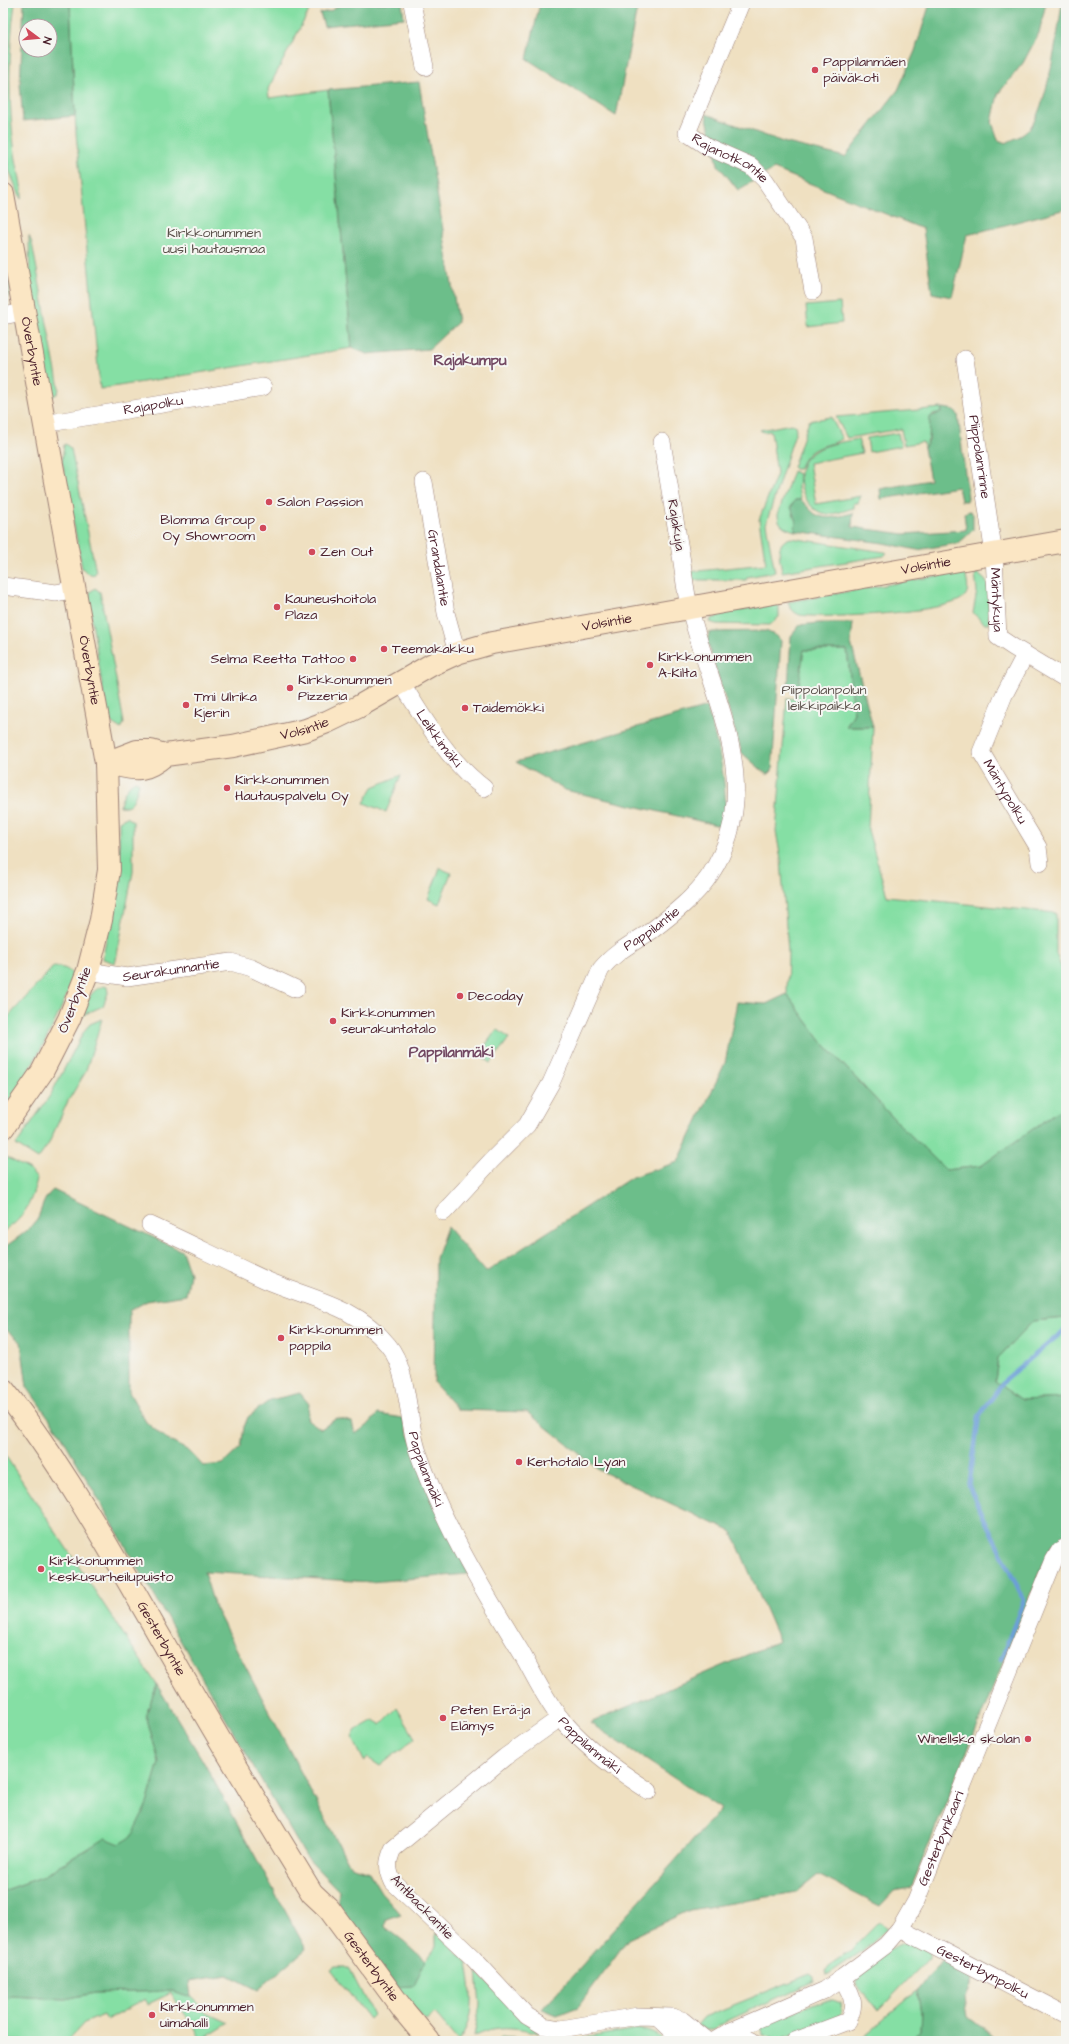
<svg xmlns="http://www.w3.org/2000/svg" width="1069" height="2044" viewBox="0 0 1069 2044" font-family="'Architects Daughter',sans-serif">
<rect width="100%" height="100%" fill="#f6f6f2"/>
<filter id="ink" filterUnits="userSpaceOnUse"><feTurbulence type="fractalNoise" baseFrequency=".025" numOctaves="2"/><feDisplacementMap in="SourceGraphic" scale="8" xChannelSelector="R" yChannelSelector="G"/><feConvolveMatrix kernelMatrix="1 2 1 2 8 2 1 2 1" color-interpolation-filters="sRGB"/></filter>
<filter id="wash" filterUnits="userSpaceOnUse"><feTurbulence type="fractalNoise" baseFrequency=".012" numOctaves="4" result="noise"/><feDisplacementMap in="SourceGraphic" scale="16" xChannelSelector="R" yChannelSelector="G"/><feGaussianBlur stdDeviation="0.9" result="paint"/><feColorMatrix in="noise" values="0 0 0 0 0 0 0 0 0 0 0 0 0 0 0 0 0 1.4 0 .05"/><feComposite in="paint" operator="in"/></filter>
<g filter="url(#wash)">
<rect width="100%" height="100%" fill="#efe0c1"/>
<!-- green -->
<g fill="#85dfa4" stroke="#687f68">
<path d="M6 3H15C8 52 8 104 15 153 17 168 22 182 22 198L21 199 8 168 3 126V25Z"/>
<polygon points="70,3 295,3 309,11 268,89 269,98 328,90 352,348 100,389 76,133"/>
<polygon points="29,236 32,243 59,388 58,393 52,397 50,396 30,293"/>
<path d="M3 250C5 262 16 295 3 302Z"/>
<polygon points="840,303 842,323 808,327 806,306"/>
<path d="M942 408V412L933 414C929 426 932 437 924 448L923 442 904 445 901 429 847 438 836 417Z"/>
<path d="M831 417 842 439C822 449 809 444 799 469H795L793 467 809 421Z"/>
<polygon points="791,424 795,425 796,430 766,524 775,572 747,577 746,580 692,580 688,572 766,564 759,520 777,474 771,431 763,432 760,430"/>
<polygon points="898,433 901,446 869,452 867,438"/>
<path d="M858 439 862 453 809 463 816 504 861 496 858 503H854V508C846 510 835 515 826 514 804 511 792 475 806 458 817 445 842 442 858 439Z"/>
<polygon points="66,444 71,449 96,572 94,575 87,573 82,568 62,461 64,445"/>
<path d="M793 471 799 474 798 489 801 500H795L791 507 796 522 795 531C785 528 778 526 778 514Z"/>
<path d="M791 538 885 552 887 553 884 556 782 572C780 559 774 542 791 538Z"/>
<path d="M965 571C966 580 971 591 964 597 949 613 824 619 800 615 794 613 790 608 788 602Z"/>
<polygon points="977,573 985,580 988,585 989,624 985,624 973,613 977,591 975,574"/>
<polygon points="95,588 100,592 124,723 121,729 112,723 107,716 88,596 90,592"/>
<polygon points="779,604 779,617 770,625 716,624 710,622 711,619 717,617 718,613"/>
<polygon points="803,650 847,650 854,713 846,727 873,727 868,830 887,896 1056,913 1056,954 1066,979 1066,1100 1061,1109 981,1166 946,1170 896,1121 821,1041 787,994 788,952 781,860 776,831 787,698 797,699"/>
<polygon points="401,775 386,812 364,803 373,787"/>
<path d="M135 781 139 783C136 793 134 809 120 806 122 796 126 786 135 781Z"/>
<polygon points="127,817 133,821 133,872 116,960 115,963 103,959 103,956 119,870 119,821"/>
<polygon points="440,868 451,873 439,904 428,899"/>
<path d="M53 967C63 967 69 968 74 977 56 1025 32 1068 3 1110V1018L9 1016Z"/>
<path d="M104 986 107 987 108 993 103 1006 85 1014 81 1019C86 1004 88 991 104 986Z"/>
<polygon points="102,1019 85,1073 68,1101 48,1145 38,1159 16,1145 51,1094 84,1031 90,1024"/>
<polygon points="497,1029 509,1038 491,1063 479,1054"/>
<path d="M6 1157 30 1170 37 1179C32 1200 24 1221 3 1231V1161Z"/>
<polygon points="1066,1318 1066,1398 1022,1400 995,1381 998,1358 1033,1321"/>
<polygon points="3,1452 157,1685 146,1715 159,1762 147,1804 131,1838 120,1844 88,1848 42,1877 3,1891"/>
<polygon points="397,1708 415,1738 380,1766 368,1758 364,1761 352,1737 356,1730 374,1720 381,1724"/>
<polygon points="879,1922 888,1928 863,1950 826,1975 825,1970 828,1966 850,1951"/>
<path d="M436 1932 467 1962C471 1989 477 2017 458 2041L435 2014 426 2021 393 1987 414 1985 425 1961 436 1947Z"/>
<path d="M910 1942 929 1950V1958L878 2011 857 1984 858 1978C873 1965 890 1943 910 1942Z"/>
<polygon points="335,1967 346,1967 350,1970 373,2015 369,2019 331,1970"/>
<path d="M477 1972 539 2033C515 2027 496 2024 474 2036L480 2005Z"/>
<polygon points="810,1974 814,1977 814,1981 727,2021 713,2030 705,2030 697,2025 704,2017"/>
<polygon points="173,1991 191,1997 206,2012 229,2023 202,2040 171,1993 148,2004 145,1999 107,2020 104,2015 84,2023 70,2038 73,2041 3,2041 3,2002 10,1996 65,1999 94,1993"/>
<polygon points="917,1991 921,2012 920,2029 910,2041 851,2041 864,2036"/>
<polygon points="825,2000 833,2000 841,2003 842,2013 840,2017 778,2040 763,2035 760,2028 763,2025"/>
<path d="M637 2029C648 2031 656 2032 663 2041H499L501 2036 566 2041Z"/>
</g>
<!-- forest -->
<g fill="#6cbe8a" stroke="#5b6e5a" fill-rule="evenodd">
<path d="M24 3H70L75 116 23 121 20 84ZM26 26H50V50H26Z"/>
<polygon points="343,3 402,3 404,18 324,26 320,13 330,11"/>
<polygon points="540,3 638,3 616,116 527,59"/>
<path d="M930 3H1046L1039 33 1023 63 998 94 992 122 998 140 1006 143C1013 139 1023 136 1028 130 1047 111 1058 32 1062 3H1066V209L967 235 952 297 932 293 923 229 774 169 738 190 718 165 706 114 783 142 845 157 898 90 915 51Z"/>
<polygon points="419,82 458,322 429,349 367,354 352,348 328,90"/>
<polygon points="942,408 955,410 958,415 968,498 967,501 961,501 958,487 881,499 880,489 930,480 924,448 929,441 930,417 941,412"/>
<path d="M795 500H801C806 504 810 510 815 514 826 521 841 516 853 513L852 527 904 534 966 530 964 513 970 511 973 514V530L959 543 917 550 883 543 795 531 796 522 791 507Z"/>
<polygon points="819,623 853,623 851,643 873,727 846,727 854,713 847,650 804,650 798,691 791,691 788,688 791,636 800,625"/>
<polygon points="766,631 777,636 781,641 772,771 769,774 766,774 742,753 707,641 709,633 713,632"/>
<path d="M707 707C719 750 728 782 725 827L565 790 516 762Z"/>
<polygon points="787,994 821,1041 896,1121 946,1170 981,1166 1061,1109 1066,1112 1066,1318 1033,1321 998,1358 995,1381 1022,1400 1066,1398 1066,1542 1051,1546 911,1888 894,1891 880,1906 818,1875 797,1892 690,1910 628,1939 578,2007 557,2015 543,2009 721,1809 590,1723 779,1641 732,1532 601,1471 527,1412 458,1410 434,1383 436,1258 447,1227 486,1272 632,1177 678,1162 725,1063 737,1002 766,1004"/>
<path d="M53 1190 182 1251 190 1274 186 1295 147 1301 129 1311V1392L146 1422 166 1439 189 1451 203 1466 223 1464 241 1447 244 1427 248 1417 270 1400 300 1393 309 1404 307 1419 321 1429 337 1418 352 1422 355 1434 367 1426 378 1414 402 1418 468 1574 370 1582 204 1572 215 1608 350 1866 369 1872 381 1892 401 1914 386 1919 385 1927 405 1942 425 1961 414 1986 393 1987 337 1906 339 1891 306 1857 61 1435 27 1387 21 1342 3 1327V1248C12 1242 31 1229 37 1220 42 1209 43 1198 53 1190Z"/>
<polygon points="157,1685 203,1761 306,1949 258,1990 228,1975 189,1981 191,1997 173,1991 94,1993 65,1999 11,1996 3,2002 3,1891 42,1877 105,1838 120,1844 131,1837 147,1804 159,1762 146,1715"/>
<polygon points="946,1958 974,1974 965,1998 968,2017 993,2036 993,2041 910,2041 920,2029 921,2012 917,1991 932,1971"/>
</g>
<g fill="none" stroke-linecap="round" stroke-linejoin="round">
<!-- stream -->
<polyline stroke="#6c9fd8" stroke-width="4.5" points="1001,1659 1024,1600 969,1487 979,1416 1006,1379 1066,1329"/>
</g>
</g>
<g filter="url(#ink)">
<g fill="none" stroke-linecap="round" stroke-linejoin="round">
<defs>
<g id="street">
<polyline points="412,3 425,67"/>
<path id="s1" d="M741 3 687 133 708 147 751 166 765 180 804 238 813 291"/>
<polyline points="3,316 23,312"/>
<path id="s2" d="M965 359 994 555 998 637 1013 647 1066 679"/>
<path id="s3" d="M44 424 263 387"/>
<path id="s4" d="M424 482 446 613 457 653"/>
<polyline points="3,586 56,593 75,589"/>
<path id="s5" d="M1025 655 1004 695 981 752 1038 847 1040 863"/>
<path id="s6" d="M401 682C424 719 449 762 484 788"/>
<path id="s7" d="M88 971 127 977 231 962 251 968 296 989"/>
<path id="s8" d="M444 1212 491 1161 527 1125 551 1083 601 969C615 952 633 943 651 931 672 915 695 897 710 875 768 786 712 700 690 609 685 592 684 573 681 556 675 518 668 480 662 442"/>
<path id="s9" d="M150 1225C189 1243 227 1262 266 1280 310 1299 356 1305 388 1345 409 1370 407 1421 418 1452 442 1523 482 1588 521 1652 533 1673 547 1703 562 1720 588 1750 617 1770 649 1791"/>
<path d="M560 1718 505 1757 393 1849C387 1862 387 1869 393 1882L473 1958 527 2016 544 2026 561 2029 638 2016 672 2017 682 2020 708 2041"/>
<path id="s10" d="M900 1929 1066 2015"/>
<polyline points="658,2017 683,2041"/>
<polyline points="731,2031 752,2041"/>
<path id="s11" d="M714 2041 731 2031 825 1990 842 1978 886 1945 900 1929 916 1901 1054 1560 1060 1550 1066 1547"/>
<path d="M795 2041 848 2021C857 2002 852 1996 842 1978"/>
</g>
<g id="secondary">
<path id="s12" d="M3 194 106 763 109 870 101 920 88 971 69 1019 42 1072 3 1128"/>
<path id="s13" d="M106 763 137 751H151L165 755 233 746 306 730 327 722 358 707 431 665 457 653 492 643 1066 541"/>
<path d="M106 763C134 768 142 775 165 755"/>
<path id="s14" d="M3 1389C65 1468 113 1555 163 1642 211 1726 261 1810 312 1893L329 1909 404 2011 429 2041"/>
</g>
</defs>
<!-- street casing -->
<use href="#street" stroke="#9c8076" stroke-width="18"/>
<!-- secondary casing -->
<use href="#secondary" stroke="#9c8076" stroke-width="24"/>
<!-- street -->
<use href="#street" stroke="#fff" stroke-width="17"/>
<!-- secondary -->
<use href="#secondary" stroke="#fbe6c4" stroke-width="22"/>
</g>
</g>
<!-- markers -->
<g fill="#d1495b" stroke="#f6f6f2" stroke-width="1.5">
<circle cx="815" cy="70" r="4"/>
<circle cx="269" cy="502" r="4"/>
<circle cx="263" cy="528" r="4"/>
<circle cx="312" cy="552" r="4"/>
<circle cx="277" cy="607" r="4"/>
<circle cx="384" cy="649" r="4"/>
<circle cx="353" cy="659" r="4"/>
<circle cx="650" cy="665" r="4"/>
<circle cx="290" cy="688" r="4"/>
<circle cx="186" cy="705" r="4"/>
<circle cx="465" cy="708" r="4"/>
<circle cx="227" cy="788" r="4"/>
<circle cx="460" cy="996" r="4"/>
<circle cx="333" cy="1021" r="4"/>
<circle cx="281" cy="1338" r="4"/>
<circle cx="519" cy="1462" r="4"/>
<circle cx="41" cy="1569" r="4"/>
<circle cx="443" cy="1718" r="4"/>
<circle cx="1028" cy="1739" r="4"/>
<circle cx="152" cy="2015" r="4"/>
</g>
<g text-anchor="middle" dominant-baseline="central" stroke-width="4" stroke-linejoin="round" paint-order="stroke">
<!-- poi labels -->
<g font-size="14" fill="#4a1f2b" stroke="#f6f6f2" text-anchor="start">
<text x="823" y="62">Pappilanmäen<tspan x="823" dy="16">päiväkoti</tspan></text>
<text x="277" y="502">Salon Passion</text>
<text x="255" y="520" text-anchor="end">Blomma Group<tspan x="255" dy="16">Oy Showroom</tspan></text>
<text x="320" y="552">Zen Out</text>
<text x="285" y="599">Kauneushoitola<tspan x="285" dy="16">Plaza</tspan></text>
<text x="392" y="649">Teemakakku</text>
<text x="658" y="657">Kirkkonummen<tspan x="658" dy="16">A-Kilta</tspan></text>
<text x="345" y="659" text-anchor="end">Selma Reetta Tattoo</text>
<text x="298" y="680">Kirkkonummen<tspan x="298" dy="16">Pizzeria</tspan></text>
<text x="194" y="697">Tmi Ulrika<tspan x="194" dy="16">Kjerin</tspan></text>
<text x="473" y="708">Taidemökki</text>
<text x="235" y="780">Kirkkonummen<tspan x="235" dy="16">Hautauspalvelu Oy</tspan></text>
<text x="468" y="996">Decoday</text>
<text x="341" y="1013">Kirkkonummen<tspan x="341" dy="16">seurakuntatalo</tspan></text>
<text x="289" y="1330">Kirkkonummen<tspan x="289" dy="16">pappila</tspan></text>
<text x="527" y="1462">Kerhotalo Lyan</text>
<text x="49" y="1561">Kirkkonummen<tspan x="49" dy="16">keskusurheilupuisto</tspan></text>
<text x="451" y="1710">Peten Erä-ja<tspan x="451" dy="16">Elämys</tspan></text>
<text x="1020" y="1739" text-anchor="end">Winellska skolan</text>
<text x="160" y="2007">Kirkkonummen<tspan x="160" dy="16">uimahalli</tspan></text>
</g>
<!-- street labels -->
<g font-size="14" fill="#4a1f2b" stroke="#f6f6f2">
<text stroke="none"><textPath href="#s1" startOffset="191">Rajanotkontie</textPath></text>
<text stroke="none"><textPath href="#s12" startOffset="160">Överbyntie</textPath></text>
<text stroke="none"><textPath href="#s3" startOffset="111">Rajapolku</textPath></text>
<text stroke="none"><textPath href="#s2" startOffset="99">Piippolanrinne</textPath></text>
<text transform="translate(676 525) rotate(81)">Rajakuja</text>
<text stroke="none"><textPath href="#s13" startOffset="852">Volsintie</textPath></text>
<text stroke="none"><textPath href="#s4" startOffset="87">Grandalantie</textPath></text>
<text stroke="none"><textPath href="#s2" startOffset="243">Mäntykuja</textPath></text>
<text stroke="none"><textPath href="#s13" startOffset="528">Volsintie</textPath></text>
<text stroke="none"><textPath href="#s12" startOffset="484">Överbyntie</textPath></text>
<text stroke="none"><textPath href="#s13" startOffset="204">Volsintie</textPath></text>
<text stroke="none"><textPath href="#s6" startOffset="68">Leikkimäki</textPath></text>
<text stroke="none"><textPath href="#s5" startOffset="153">Mäntypolku</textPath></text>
<text stroke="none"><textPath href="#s8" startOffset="358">Pappilantie</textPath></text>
<text stroke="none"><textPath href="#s7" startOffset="84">Seurakunnantie</textPath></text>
<text transform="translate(75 1000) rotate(-69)">Överbyntie</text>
<text stroke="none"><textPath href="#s9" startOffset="399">Pappilanmäki</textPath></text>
<text stroke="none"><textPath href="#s14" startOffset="296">Gesterbyntie</textPath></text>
<text stroke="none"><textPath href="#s9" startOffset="723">Pappilanmäki</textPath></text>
<text stroke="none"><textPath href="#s11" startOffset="319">Gesterbynkaari</textPath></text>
<text transform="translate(422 1907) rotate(46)">Antbackantie</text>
<text stroke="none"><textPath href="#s14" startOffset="686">Gesterbyntie</textPath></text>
<text stroke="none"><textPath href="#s10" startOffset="93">Gesterbynpolku</textPath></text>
</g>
<!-- park labels -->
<g font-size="14" fill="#594f49" stroke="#f6f6f2">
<text x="214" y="233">Kirkkonummen<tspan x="214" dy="16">uusi hautausmaa</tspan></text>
<text x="824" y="690">Piippolanpolun<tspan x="824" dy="16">leikkipaikka</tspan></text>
</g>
<!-- neighbourhood labels -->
<g font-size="15" font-weight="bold" fill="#724862" stroke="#f6f6f2">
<text x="470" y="360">Rajakumpu</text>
<text x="451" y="1052">Pappilanmäki</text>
</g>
</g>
<!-- margin -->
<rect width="1069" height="2044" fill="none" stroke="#f6f6f2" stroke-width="16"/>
<!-- north arrow -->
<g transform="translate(38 38) rotate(106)"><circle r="19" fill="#f6f6f2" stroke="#b1a0a2"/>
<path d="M0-3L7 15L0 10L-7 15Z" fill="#d1495b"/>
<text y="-6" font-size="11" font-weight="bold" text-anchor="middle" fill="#4a1f2b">N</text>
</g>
</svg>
